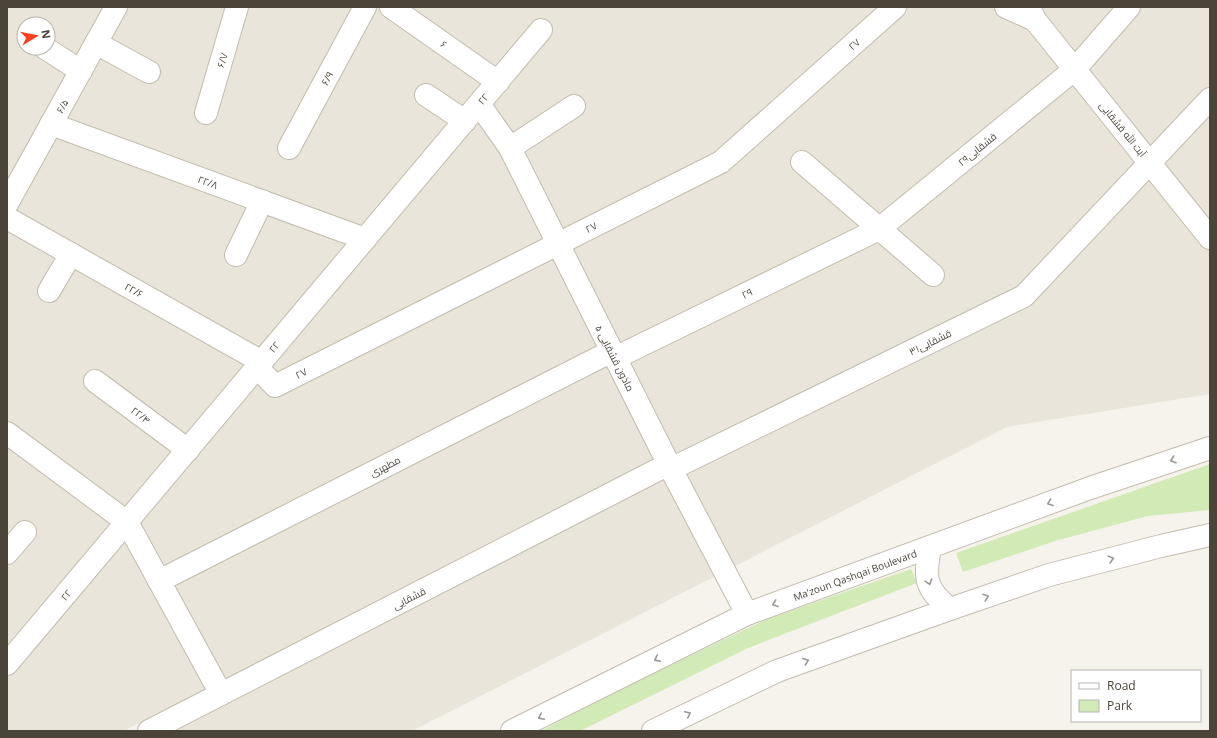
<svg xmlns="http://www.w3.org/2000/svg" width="1217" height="738" viewBox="0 0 1217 738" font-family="'Open Sans',Cairo,sans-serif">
<rect width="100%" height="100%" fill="#f6f3ec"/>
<!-- residential -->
<path fill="#eae5da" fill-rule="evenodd" d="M7 7H1210V394L1007 427 412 731H156L149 718 124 731H7ZM24 24H48V48H24Z"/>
<!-- green -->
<g fill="#d2eab5">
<polygon points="1210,464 1210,510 1148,516 1055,541 963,572 956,553"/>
<polygon points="911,569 917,583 748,648 580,731 541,731 617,691 767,619"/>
</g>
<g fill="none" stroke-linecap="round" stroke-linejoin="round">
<defs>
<g id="minor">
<polyline points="391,7 498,82"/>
<polyline points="1006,7 1035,20"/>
<polyline points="1029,7 1035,20 1210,238"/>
<polyline points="96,43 149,72"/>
<polyline points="45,48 81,71"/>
<polyline points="426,95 465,121"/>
<polyline points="479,104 510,148 671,469 747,614"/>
<polyline points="206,113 237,7"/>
<polyline points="51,124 365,239"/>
<polyline points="289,148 365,7"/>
<polyline points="510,148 574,106"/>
<polyline points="802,162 933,275"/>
<polyline points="7,204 116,7"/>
<polyline points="7,218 262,362"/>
<polyline points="236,255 262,201"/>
<polyline points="49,291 71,254"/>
<polyline points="615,358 879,229 1075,69 1129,7"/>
<polyline points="257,367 275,386 721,162 895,7"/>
<polyline points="95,381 188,450"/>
<polyline points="7,433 127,522 221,694"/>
<polyline points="671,469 1024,296 1210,99"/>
<path d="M930 548C924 578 925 589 950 609"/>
<polyline points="7,553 25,532"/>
<polyline points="159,581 612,351"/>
<polyline points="7,664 541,30"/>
<polyline points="149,731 669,464"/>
<polyline points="512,731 747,614 1090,488 1210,448"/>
<polyline points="653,731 777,671 950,609 1049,575 1161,546 1210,535"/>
</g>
</defs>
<!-- minor casing -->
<use href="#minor" stroke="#c2bbae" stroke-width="24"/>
<!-- minor -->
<use href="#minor" stroke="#fff" stroke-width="22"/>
</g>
<!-- one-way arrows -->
<defs><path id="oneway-chevron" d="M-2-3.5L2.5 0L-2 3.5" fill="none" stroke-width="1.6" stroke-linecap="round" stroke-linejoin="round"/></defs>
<g stroke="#9c9892">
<use href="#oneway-chevron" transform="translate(1173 460) rotate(161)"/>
<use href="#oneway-chevron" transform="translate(1050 503) rotate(160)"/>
<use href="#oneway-chevron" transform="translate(1111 559) rotate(-15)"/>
<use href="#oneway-chevron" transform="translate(929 582) rotate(73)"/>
<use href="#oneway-chevron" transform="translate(986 597) rotate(-19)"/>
<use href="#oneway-chevron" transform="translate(775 604) rotate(160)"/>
<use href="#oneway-chevron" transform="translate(657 659) rotate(154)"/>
<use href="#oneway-chevron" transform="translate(806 661) rotate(-20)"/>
<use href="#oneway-chevron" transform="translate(688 714) rotate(-25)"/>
<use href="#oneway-chevron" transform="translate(541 717) rotate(154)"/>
</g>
<g text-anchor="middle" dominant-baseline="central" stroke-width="3.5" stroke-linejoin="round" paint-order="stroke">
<!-- street labels -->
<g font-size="10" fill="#4b4439" stroke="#fff">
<text transform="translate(444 44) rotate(35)">۶</text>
<text transform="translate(854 44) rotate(-42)">۲۷</text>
<text transform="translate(222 60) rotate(-74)">۶/۷</text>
<text transform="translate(327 78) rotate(-62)">۶/۹</text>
<text transform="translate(483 99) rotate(-50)">۲۲</text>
<text transform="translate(62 106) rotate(-61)">۶/۵</text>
<text transform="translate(1123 129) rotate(51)">آیت الله قشقایی</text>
<text transform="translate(977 149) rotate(-39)">قشقایی۲۹</text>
<text transform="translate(208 182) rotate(20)">۲۲/۸</text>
<text transform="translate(591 227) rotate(-27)">۲۷</text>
<text transform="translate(134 290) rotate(29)">۲۲/۶</text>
<text transform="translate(747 293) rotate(-26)">۲۹</text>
<text transform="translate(930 342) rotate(-26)">۳۱قشقایی</text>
<text transform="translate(274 347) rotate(-50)">۲۲</text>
<text transform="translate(615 358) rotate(63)">ماذون قشقایی ۵</text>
<text transform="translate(301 373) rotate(-27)">۲۷</text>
<text transform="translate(141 415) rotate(37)">۲۲/۴</text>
<text transform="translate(385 466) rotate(-27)">مطهری</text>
<text transform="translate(855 575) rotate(-20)">Ma'zoun Qashqai Boulevard</text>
<text transform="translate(66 595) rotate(-50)">۲۲</text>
<text transform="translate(409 598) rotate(-27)">قشقایی</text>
</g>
</g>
<!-- border -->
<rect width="1217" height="738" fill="none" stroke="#4b4439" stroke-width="16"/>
<!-- legend -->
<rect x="1071" y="670" width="130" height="52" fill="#ffffff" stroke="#b7b4b0"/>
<rect x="1079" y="683" width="20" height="6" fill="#ffffff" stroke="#b7b4b0"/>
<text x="1107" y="690" font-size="12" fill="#4b4439">Road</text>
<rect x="1079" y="700" width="20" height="12" fill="#d2eab5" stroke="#b7b4b0"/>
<text x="1107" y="710" font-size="12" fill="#4b4439">Park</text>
<!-- north arrow -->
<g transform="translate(36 36) rotate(80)"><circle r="19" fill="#ffffff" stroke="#b7b4b0"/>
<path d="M0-3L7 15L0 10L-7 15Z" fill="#fc3f1d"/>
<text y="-6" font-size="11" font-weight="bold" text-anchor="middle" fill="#4b4439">N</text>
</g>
</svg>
